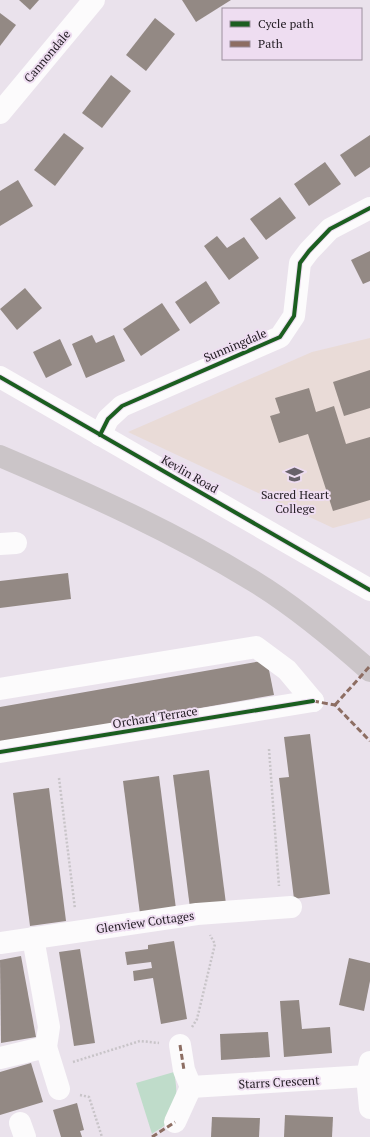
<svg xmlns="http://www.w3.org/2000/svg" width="370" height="1137" viewBox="0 0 370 1137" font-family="'PT Serif',serif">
<rect width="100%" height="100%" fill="#eae2ec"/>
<!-- education -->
<polygon fill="#e9dbd7" points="370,338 370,518 333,528 128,432 312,352"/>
<!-- green -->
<path fill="#bfdcca" d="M174 1072C177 1087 179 1108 169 1121 166 1126 157 1130 152 1134L136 1083Z"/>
<!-- building -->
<g fill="#938984">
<polygon points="19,0 39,0 30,10"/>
<polygon points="182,0 231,0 196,22"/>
<polygon points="0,13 16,25 0,46"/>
<polygon points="155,18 175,34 146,71 126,55"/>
<polygon points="111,75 131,91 102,128 82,113"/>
<polygon points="64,133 84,148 55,186 34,170"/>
<polygon points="370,135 370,167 355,177 340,155"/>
<polygon points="325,162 341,184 309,206 294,184"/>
<polygon points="18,180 33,206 0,226 0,191"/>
<polygon points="280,197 296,218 266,240 250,219"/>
<polygon points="217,236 227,248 244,237 259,258 229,280 204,246"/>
<polygon points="370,251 370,281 363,284 351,260"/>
<polygon points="206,281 220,303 190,324 175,302"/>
<polygon points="25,288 42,308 17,330 0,309"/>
<polygon points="162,303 180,330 141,356 123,329"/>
<polygon points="92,335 96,343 114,335 125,361 86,378 72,344"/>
<polygon points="60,339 72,365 46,378 33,352"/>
<polygon points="370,370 370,408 344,416 333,382"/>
<polygon points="309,388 316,412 334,406 346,444 370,437 370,500 333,511 308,434 279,443 270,416 280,413 275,398"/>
<polygon points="68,573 71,599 0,608 0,581"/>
<polygon points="267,660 274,695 0,743 0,707"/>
<polygon points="310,734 330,894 294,899 279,778 289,777 284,737"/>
<polygon points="209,770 226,904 190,908 173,775"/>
<polygon points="159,776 176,909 140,914 123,781"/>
<polygon points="49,788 66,921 30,926 13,793"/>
<polygon points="174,941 187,1019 161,1024 153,978 134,981 133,971 152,968 151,962 127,965 125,952 148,949 148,945"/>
<polygon points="80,949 95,1043 74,1046 59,952"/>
<polygon points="21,956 36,1037 1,1043 0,960"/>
<polygon points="349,958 370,963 370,981 364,1011 339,1005"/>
<polygon points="299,1000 302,1029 330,1027 332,1053 284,1057 280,1001"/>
<polygon points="268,1032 270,1057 221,1060 220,1034"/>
<polygon points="31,1063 43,1102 0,1115 0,1072"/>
<polygon points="77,1103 84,1130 80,1131 82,1137 61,1137 53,1110"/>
<polygon points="285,1115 333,1117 332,1137 284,1137"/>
<polygon points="212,1117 260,1118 259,1137 211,1137"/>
</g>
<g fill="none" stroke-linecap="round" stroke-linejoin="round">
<!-- path -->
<g stroke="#c8c4c8" stroke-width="2.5" stroke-dasharray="2 2" stroke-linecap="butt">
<polyline points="269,749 279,886"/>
<polyline points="59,778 75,909"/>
<polyline points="192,1027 197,1019 215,944 210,935"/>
<polyline points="73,1062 140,1041 159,1043"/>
<polyline points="80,1095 89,1097 102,1137"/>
</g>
<!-- minor -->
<g stroke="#fcfbfc" stroke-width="22">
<polyline points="0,113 94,0"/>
<polyline points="0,377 370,590"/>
<polyline points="100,435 108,419 122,406 280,337 294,316 300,263 309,251 330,229 370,208"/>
<polyline points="0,544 16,543"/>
<polyline points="0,689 256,647 287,670 313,701"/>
<polyline points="0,752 313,701"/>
<polyline points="33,938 49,1027 46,1047"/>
<polyline points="0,943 197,914 291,907"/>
<polyline points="0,1058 46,1047 59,1089"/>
<polyline points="370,1062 367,1076 370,1108"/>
<polyline points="191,1087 367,1076"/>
<polyline points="175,1122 191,1087 184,1070 180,1045"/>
<polyline points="20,1123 25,1137"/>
</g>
<!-- highway -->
<path stroke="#cbc5c8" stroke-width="22" d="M0 456C87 493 174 532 255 582 296 607 334 639 370 671"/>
<!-- quiet -->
<g stroke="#8d6e63" stroke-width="3" stroke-dasharray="6 3" stroke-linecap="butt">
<polyline points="313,701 335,705 370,741"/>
<polyline points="335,705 370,666"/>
<polyline points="180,1045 184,1070"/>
<polyline points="152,1137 175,1122"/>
</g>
<defs>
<g id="cycleway">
<polyline points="0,377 370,590"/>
<polyline points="100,435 108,419 122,406 280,337 294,316 300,263 309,251 330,229 370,208"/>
<polyline points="0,752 313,701"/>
</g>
</defs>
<!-- cycleway casing -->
<use href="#cycleway" stroke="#eeddf1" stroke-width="6"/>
<!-- cycleway -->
<use href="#cycleway" stroke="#1b5e20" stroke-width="4"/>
</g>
<!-- icons -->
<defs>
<symbol id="university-bare" viewBox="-9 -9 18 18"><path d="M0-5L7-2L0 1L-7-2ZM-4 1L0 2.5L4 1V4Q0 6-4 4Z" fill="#676169" stroke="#eeddf1" stroke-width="2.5" paint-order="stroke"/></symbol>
</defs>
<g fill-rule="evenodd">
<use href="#university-bare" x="282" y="462" width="25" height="25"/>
</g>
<g text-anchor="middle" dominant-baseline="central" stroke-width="4" stroke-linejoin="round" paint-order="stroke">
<!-- street labels -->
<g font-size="12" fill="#211b22" stroke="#eeddf1">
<text transform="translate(47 56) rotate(-50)">Cannondale</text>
<text transform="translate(235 345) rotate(-23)">Sunningdale</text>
<text transform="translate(190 474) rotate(30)">Kevlin Road</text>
<text transform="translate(155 717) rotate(-9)">Orchard Terrace</text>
<text transform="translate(145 922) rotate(-8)">Glenview Cottages</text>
<text transform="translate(279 1082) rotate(-3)">Starrs Crescent</text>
</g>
<!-- poi labels -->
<g font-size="12" fill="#211b22" stroke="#eeddf1">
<text x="295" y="494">Sacred Heart<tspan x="295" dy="14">College</tspan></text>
</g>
</g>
<!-- legend -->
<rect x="222" y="8" width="140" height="52" fill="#eeddf1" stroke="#9c8f9e"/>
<rect x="230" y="21" width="20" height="6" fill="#1b5e20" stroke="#9c8f9e"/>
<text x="258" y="28" font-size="12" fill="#211b22">Cycle path</text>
<rect x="230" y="41" width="20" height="6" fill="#8d6e63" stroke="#9c8f9e"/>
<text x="258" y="48" font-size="12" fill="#211b22">Path</text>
</svg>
